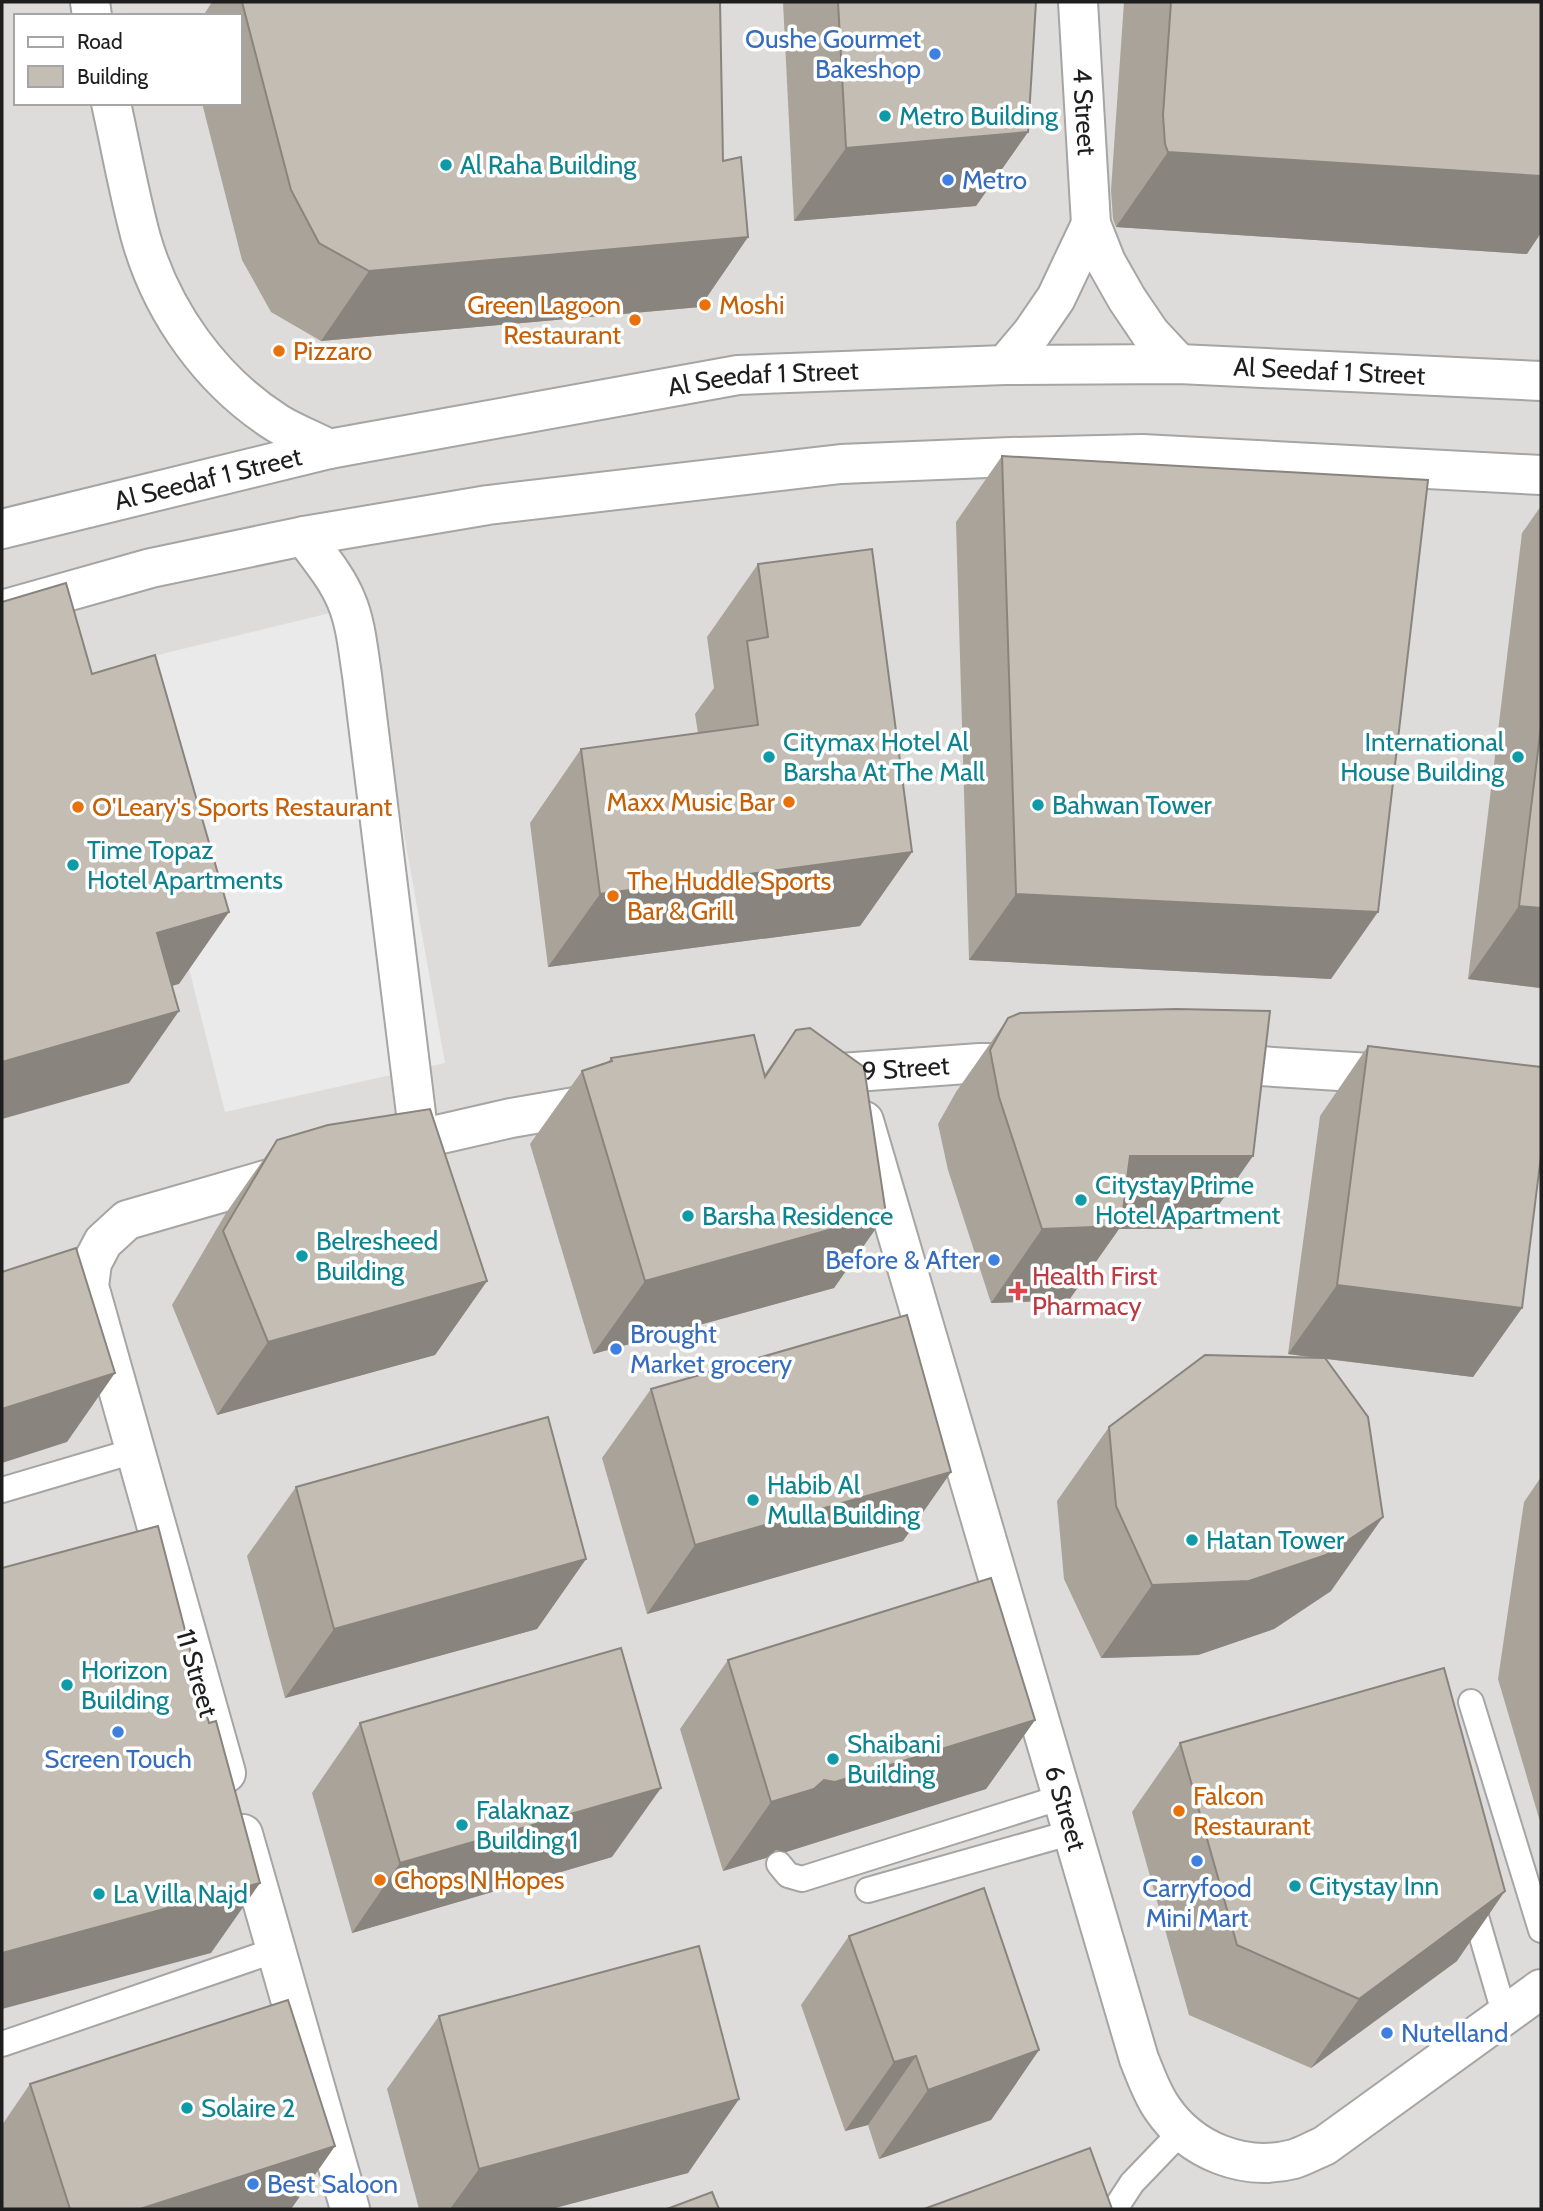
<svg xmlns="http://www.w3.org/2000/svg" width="1543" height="2211" viewBox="0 0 1543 2211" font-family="Cabin,sans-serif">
<rect width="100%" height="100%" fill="#f0eee4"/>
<!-- residential -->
<path fill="#dddcdb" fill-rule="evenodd" d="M2 2H1541V2209H2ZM16 16H240V103H16Z"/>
<!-- parking -->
<polygon fill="#eaeaea" points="363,605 445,1063 225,1112 113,666"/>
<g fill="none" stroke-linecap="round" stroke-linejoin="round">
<defs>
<g id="service">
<polyline points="2,1490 134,1451"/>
<polyline points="1471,1702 1541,1930"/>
<polyline points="779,1864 788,1875 802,1879 1062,1797"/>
<polyline points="868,1890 1073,1832"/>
<polyline points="1470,1896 1505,2016"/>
<polyline points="2,2044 276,1950"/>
<polyline points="1115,2209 1132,2183 1181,2132"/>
</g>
<g id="minor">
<polyline points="90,2 92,16"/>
<path id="s1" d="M1078 2 1091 224 1106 262 1127 299 1150 333 1179 364"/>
<path d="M111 103C121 148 129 194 141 238 162 312 211 381 277 423 293 433 312 440 329 449"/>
<polyline points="1005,365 1032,333 1056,298 1091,224"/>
<path d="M304 536C319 557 336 576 346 600 356 623 358 650 362 675L419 1138"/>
<polyline points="1211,1063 1403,1075"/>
<path id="s2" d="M813 1075 980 1063H1029"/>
<path id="s3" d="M864 1121 1139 2059C1146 2076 1152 2094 1162 2108 1191 2151 1244 2172 1294 2159 1304 2156 1314 2150 1324 2146L1541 1989"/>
<polyline points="389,1146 511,1118 604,1102"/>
<polyline points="226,1773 89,1286 92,1263 103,1242 127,1220 297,1171"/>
<polyline points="243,1834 350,2209"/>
</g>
<g id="tertiary">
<path id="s4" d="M2 529 329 449 738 375 1005 365 1179 364 1541 381"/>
<polyline points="2,610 151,568 304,536 488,505 841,464 1011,457 1142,454 1541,475"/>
</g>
</defs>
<!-- service casing -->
<use href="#service" stroke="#a5a5a5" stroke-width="28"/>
<!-- minor casing -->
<use href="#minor" stroke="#a5a5a5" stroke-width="42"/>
<!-- tertiary casing -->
<use href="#tertiary" stroke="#a5a5a5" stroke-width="42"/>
<!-- service -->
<use href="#service" stroke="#fff" stroke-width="24"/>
<!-- minor -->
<use href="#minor" stroke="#fff" stroke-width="38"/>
<!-- tertiary -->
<use href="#tertiary" stroke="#fff" stroke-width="38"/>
</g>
<!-- wall -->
<g fill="#a9a39a">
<polygon points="212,2 720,2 723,161 748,237 700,307 321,341 271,312 242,260 202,103 240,103 240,16 203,16"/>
<polygon points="783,2 1036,2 1028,132 976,206 794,221"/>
<polygon points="1124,2 1541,2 1527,254 1116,227 1113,219 1111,190"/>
<polygon points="1002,456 1331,979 969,960 956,522"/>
<polygon points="1541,506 1541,988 1468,979 1522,533"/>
<polygon points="758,564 912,852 860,926 548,967 530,823 581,749 698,733 695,714 714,688 707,637"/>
<polygon points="1008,1018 1202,1229 1119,1229 1069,1300 991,1303 948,1170 938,1124 956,1092"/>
<polygon points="796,1030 886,1214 834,1288 593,1354 530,1144 582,1071 608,1062 611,1058 764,1075"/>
<polygon points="1368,1046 1522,1308 1473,1377 1326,1359 1331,1591 1274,1629 1198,1655 1101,1658 1064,1579 1057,1501 1109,1427 1316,1358 1288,1354 1320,1116"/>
<polygon points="277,1140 487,1281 435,1355 217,1415 172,1305 226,1213"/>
<polygon points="651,1389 951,1472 903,1541 647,1614 602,1458"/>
<polygon points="1541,1477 1541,1825 1498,1679 1524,1502"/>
<polygon points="296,1487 586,1559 537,1629 285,1698 247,1556"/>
<polygon points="728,1660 1035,1720 986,1789 786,1852 776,1850 766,1858 723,1871 680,1729"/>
<polygon points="360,1723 612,1857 352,1933 312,1793"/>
<polygon points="1180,1743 1457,1961 1311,2068 1189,2015 1132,1812"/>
<polygon points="849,1936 1039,2050 991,2120 879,2159 868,2125 845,2131 801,2005"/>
<polygon points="439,2016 739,2099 688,2173 551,2209 419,2209 387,2089"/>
<polygon points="30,2084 335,2146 291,2209 2,2209 2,2125"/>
</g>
<!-- shaded-wall -->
<g fill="#89847d">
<polygon points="1028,132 976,206 794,221 846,148"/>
<polygon points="1168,152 1541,176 1541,233 1527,254 1116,227"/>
<polygon points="748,237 700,307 321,341 369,271"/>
<polygon points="912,852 860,926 548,967 600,894"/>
<polygon points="1016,894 1378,912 1331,979 969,960"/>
<polygon points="1519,906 1541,908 1541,988 1468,979"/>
<polygon points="229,912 179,984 107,1004 157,933"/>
<polygon points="179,1011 129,1083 2,1119 2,1062"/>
<polygon points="1130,1156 1253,1156 1202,1229 1119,1229 1069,1300 991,1303 1042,1229"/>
<polygon points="886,1214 834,1288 593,1354 645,1281"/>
<polygon points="487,1281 435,1355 217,1415 268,1342"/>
<polygon points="1337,1285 1522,1308 1473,1377 1288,1354"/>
<polygon points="115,1373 67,1442 2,1463 2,1409"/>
<polygon points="951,1472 903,1541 647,1614 695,1545"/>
<polygon points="1383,1517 1331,1591 1274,1629 1198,1655 1101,1658 1152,1585"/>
<polygon points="586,1559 537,1629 285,1698 334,1629"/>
<polygon points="1035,1720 986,1789 786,1852 776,1850 766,1858 723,1871 771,1802 824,1780"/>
<polygon points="661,1788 612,1857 352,1933 400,1863"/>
<polygon points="260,1883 211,1953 2,2009 2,1953"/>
<polygon points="1505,1891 1457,1961 1311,2068 1359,1999"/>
<polygon points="1039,2050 991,2120 879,2159 928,2090"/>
<polygon points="916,2056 868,2125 845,2131 894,2062"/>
<polygon points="739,2099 688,2173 551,2209 450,2209 479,2169"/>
<polygon points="335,2146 291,2209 140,2209"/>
</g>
<!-- building -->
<g fill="#c4bdb3" stroke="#89847d" stroke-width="2">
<polygon points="242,2 720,2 723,161 741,157 748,237 369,271 319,243 291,190"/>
<polygon points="838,2 1036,2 1028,132 846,148"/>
<polygon points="1171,2 1541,2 1541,176 1168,152 1165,144 1163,115"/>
<polygon points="1002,456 1428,480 1378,912 1016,894"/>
<polygon points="872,549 912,852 600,894 581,749 758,725 747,641 768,637 758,564"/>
<polygon points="66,583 92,674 155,655 229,912 157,933 179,1011 2,1062 2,602"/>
<polygon points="1541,726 1541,908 1519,906"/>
<polygon points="1176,1009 1270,1011 1253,1156 1130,1156 1121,1226 1042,1229 999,1097 990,1050 1008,1018 1020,1013"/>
<polygon points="810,1028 864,1067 886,1214 645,1281 582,1071 612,1061 611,1058 754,1035 765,1077 796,1030"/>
<polygon points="1368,1046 1541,1067 1541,1156 1522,1308 1337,1285"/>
<polygon points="430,1109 487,1281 268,1342 223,1231 277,1140 328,1125"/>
<polygon points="76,1248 115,1373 2,1409 2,1272"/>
<polygon points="907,1315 951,1472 695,1545 651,1389"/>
<polygon points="1205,1355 1325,1358 1368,1417 1383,1517 1326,1555 1249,1581 1152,1585 1116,1506 1109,1427"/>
<polygon points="548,1417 586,1559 334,1629 296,1487"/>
<polygon points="158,1526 209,1723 216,1721 260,1883 2,1953 2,1568"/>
<polygon points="991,1578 1035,1720 835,1782 824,1780 814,1789 771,1802 728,1660"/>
<polygon points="621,1648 661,1788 400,1863 360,1723"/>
<polygon points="1444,1668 1505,1891 1359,1999 1237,1945 1180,1743"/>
<polygon points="984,1888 1039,2050 928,2090 916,2056 894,2062 849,1936"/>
<polygon points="699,1946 739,2099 479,2169 439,2016"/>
<polygon points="288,2000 335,2146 140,2209 70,2209 30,2084"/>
<polygon points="1090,2148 1112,2209 924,2209"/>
<polygon points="712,2192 719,2209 667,2209"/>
</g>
<!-- markers -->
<g fill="#3f7fe0" stroke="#fff" stroke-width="2.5">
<circle cx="935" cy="54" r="7"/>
<circle cx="948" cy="180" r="7"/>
<circle cx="994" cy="1260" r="7"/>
<circle cx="616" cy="1349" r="7"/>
<circle cx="118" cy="1732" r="7"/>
<circle cx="1197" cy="1861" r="7"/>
<circle cx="1387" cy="2033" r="7"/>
<circle cx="253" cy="2184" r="7"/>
</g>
<g fill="#0f9aa8" stroke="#fff" stroke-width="2.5">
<circle cx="885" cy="116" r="7"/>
<circle cx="446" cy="165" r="7"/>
<circle cx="769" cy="757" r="7"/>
<circle cx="1518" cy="757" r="7"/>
<circle cx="1038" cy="805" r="7"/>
<circle cx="73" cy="865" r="7"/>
<circle cx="1081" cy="1200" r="7"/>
<circle cx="688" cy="1216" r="7"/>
<circle cx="302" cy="1256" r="7"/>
<circle cx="753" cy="1500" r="7"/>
<circle cx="1192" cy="1540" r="7"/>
<circle cx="67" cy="1685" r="7"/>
<circle cx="833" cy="1759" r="7"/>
<circle cx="462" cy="1825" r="7"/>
<circle cx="1295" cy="1886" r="7"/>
<circle cx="99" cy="1894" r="7"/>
<circle cx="187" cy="2108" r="7"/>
</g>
<g fill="#e8710a" stroke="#fff" stroke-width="2.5">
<circle cx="705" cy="305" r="7"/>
<circle cx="635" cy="320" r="7"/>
<circle cx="279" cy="351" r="7"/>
<circle cx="789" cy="802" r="7"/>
<circle cx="78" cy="807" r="7"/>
<circle cx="613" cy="896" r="7"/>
<circle cx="1179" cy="1811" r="7"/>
<circle cx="380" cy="1880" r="7"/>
</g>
<path fill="#e0444e" stroke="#fff" stroke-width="2.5" d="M1014.5 1280.5h7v7h7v7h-7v7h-7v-7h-7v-7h7z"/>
<g text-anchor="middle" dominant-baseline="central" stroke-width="7" stroke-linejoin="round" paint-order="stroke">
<!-- shop labels -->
<g font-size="26" fill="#366cbe" stroke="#fff" text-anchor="start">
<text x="921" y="39" text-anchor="end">Oushe Gourmet<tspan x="921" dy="30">Bakeshop</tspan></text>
<text x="962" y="180">Metro</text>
<text x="980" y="1260" text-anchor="end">Before &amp; After</text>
<text x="630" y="1334">Brought<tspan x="630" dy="30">Market grocery</tspan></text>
<text x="118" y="1759" text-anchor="middle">Screen Touch</text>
<text x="1197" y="1888" text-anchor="middle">Carryfood<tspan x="1197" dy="30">Mini Mart</tspan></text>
<text x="1401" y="2033">Nutelland</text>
<text x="267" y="2184">Best Saloon</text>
</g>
<!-- street labels -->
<g font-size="26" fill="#1e1e1e" stroke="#fff">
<text stroke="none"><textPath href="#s1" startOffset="110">4 Street</textPath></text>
<text stroke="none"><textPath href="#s4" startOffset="1344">Al Seedaf 1 Street</textPath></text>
<text stroke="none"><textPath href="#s4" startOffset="777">Al Seedaf 1 Street</textPath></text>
<text stroke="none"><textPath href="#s4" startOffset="212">Al Seedaf 1 Street</textPath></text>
<text stroke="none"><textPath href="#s2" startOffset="93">9 Street</textPath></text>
<text transform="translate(197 1673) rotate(74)">11 Street</text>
<text stroke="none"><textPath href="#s3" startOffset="716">6 Street</textPath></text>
</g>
<!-- culture labels -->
<g font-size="26" fill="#0d838f" stroke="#fff" text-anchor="start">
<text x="899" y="116">Metro Building</text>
<text x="460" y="165">Al Raha Building</text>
<text x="783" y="742">Citymax Hotel Al<tspan x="783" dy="30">Barsha At The Mall</tspan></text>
<text x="1504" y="742" text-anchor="end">International<tspan x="1504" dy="30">House Building</tspan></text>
<text x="1052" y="805">Bahwan Tower</text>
<text x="87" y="850">Time Topaz<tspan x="87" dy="30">Hotel Apartments</tspan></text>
<text x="1095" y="1185">Citystay Prime<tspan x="1095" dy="30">Hotel Apartment</tspan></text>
<text x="702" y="1216">Barsha Residence</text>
<text x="316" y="1241">Belresheed<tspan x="316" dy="30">Building</tspan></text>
<text x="767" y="1485">Habib Al<tspan x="767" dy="30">Mulla Building</tspan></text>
<text x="1206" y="1540">Hatan Tower</text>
<text x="81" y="1670">Horizon<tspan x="81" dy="30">Building</tspan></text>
<text x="847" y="1744">Shaibani<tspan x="847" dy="30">Building</tspan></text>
<text x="476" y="1810">Falaknaz<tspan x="476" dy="30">Building 1</tspan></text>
<text x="1309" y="1886">Citystay Inn</text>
<text x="113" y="1894">La Villa Najd</text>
<text x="201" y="2108">Solaire 2</text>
</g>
<!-- food labels -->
<g font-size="26" fill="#c56008" stroke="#fff" text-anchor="start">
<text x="621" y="305" text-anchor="end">Green Lagoon<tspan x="621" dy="30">Restaurant</tspan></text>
<text x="719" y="305">Moshi</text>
<text x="293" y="351">Pizzaro</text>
<text x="775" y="802" text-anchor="end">Maxx Music Bar</text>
<text x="92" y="807">O'Leary's Sports Restaurant</text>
<text x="627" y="881">The Huddle Sports<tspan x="627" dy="30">Bar &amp; Grill</tspan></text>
<text x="1193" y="1796">Falcon<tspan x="1193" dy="30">Restaurant</tspan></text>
<text x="394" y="1880">Chops N Hopes</text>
</g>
<!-- health labels -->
<g font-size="26" fill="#be3a42" stroke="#fff" text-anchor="start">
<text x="1032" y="1276">Health First<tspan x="1032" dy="30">Pharmacy</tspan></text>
</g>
</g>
<!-- border -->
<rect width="1543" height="2211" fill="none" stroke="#1e1e1e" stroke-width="7"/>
<!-- legend -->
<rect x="14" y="14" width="228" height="91" fill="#ffffff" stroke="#a5a5a5" stroke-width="2"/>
<rect x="28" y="37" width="35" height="10" fill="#ffffff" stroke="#a5a5a5" stroke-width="2"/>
<text x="77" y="49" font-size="21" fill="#1e1e1e">Road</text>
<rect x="28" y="66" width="35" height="21" fill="#c4bdb3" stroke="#a5a5a5" stroke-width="2"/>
<text x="77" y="84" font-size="21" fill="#1e1e1e">Building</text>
</svg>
